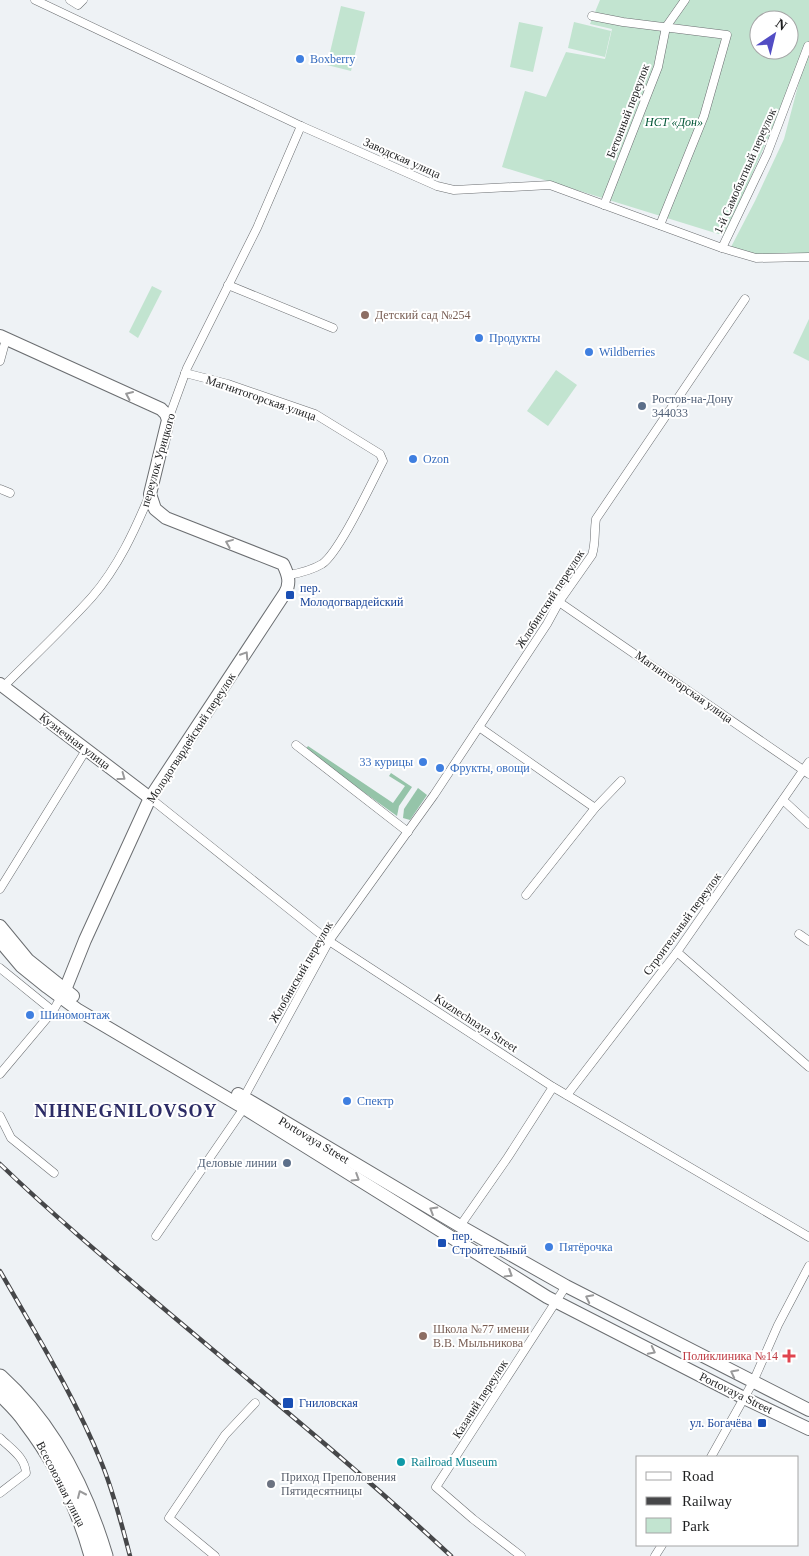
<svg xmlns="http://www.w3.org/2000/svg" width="809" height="1556" viewBox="0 0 809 1556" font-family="'Times New Roman',serif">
<rect width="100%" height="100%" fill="#eef2f5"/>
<!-- green -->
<g fill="#c2e4d0" fill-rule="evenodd">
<path d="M600 0H809V45L725 236 502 167 525 91 546 97 566 52 605 59 612 29 590 24ZM759 20H789V50H759Z"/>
<polygon points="341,6 365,12 351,71 327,65"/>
<polygon points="519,22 543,27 533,72 510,67"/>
<polygon points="574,22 611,31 605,57 568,48"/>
<polygon points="808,48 809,49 809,254 757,256 731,247 755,201 784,139"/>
<polygon points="152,286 162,291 138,338 129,332"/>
<polygon points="809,319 809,361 793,353"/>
<polygon points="556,370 577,385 548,426 527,411"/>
</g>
<!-- forest -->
<g fill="#95c4a9">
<polygon points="308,746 393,803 405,786 389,776 391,773 412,787 399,806 397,816 305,750"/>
<polygon points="418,788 427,795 410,820 403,818 404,809"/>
</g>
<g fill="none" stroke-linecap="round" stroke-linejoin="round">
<defs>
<g id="street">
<polyline points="35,0 301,126 437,186 454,190 550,185 722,248 756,258 809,257"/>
<polyline points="70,0 78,5 83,0"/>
<polyline points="592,16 623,22 727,35 704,116 660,225"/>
<polyline points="604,205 658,67 666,27 685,0"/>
<polyline points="722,248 767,154 808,46"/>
<polyline points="228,285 333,328"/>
<polyline points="0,361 6,339"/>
<path d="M185 373 228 384 315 414 380 454 383 461C372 482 339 553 322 564 312 570 300 573 289 575"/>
<polyline points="168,420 187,368 257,228 301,126"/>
<polyline points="0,489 10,493"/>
<polyline points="559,602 809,774"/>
<path d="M3 687C33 657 64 628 92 597 118 567 135 530 150 494"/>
<polyline points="479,727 595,808"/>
<polyline points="296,745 408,832"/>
<polyline points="150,798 329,941 553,1087 809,1237"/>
<polyline points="783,800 809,824"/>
<polyline points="0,889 86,750"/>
<polyline points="526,895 595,808 621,781"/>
<polyline points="799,934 809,941"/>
<polyline points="677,952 809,1067"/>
<polyline points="0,968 53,1011"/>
<polyline points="0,1074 53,1011 61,997"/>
<polyline points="567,1095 677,952 809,762"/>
<path d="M243 1099 329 941 434 795 547 624 559 602 592 555C596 543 594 531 596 519L745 299"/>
<polyline points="0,1116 11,1138 54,1173"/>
<polyline points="460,1226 508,1157 553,1087"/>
<polyline points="156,1236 244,1108"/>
<path d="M0 1438C11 1449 25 1457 26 1473L0 1493"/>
<polyline points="711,1457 753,1382 778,1325 809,1266"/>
<polyline points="215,1556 169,1518 225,1435 255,1403"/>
<polyline points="521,1556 473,1519 436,1487 566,1286"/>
<polyline points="655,1556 662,1545"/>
</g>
<g id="primary">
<path d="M0 336 161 409 166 414 168 420 150 494 155 509 166 518 283 564C288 574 291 583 285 593L150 798 85 940 65 990"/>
<polyline points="0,684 150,798"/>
<polyline points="0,926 28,960 73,996"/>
<polyline points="0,941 21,966 47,987 78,1010 239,1105 547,1297 744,1398 809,1429"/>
<polyline points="238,1094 460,1226 566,1286 809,1410"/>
</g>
<g id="highway">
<path d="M0 1377C52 1424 85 1489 105 1556"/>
<path d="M0 1393C9 1402 19 1411 26 1422 56 1461 79 1509 92 1556"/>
</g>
</defs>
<!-- street casing -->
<use href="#street" stroke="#6b6e71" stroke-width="9"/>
<!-- primary casing -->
<use href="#primary" stroke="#6b6e71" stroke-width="14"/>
<!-- highway casing -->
<use href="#highway" stroke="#6b6e71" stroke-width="17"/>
<!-- street -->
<use href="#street" stroke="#fff" stroke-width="8"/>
<!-- primary -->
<use href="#primary" stroke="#fff" stroke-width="12"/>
<!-- highway -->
<use href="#highway" stroke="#fff" stroke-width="15"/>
<defs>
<g id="rail">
<path d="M0 1164C50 1212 103 1257 156 1302 255 1386 356 1467 451 1556"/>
<path d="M0 1271C36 1334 75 1397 102 1464 114 1494 122 1525 130 1556"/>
</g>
</defs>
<!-- rail casing -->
<use href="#rail" stroke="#464749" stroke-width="4.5"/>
<!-- rail -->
<use href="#rail" stroke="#fff" stroke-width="2.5" stroke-dasharray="8" stroke-linecap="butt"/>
</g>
<!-- one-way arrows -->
<defs><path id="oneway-chevron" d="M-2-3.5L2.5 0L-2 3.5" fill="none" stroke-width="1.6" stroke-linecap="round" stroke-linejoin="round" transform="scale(1.25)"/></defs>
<g stroke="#9a9a9b">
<use href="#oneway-chevron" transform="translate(129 395) rotate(-156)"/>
<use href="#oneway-chevron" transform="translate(229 543) rotate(-158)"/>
<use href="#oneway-chevron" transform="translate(245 655) rotate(-57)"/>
<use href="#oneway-chevron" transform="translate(122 777) rotate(36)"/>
<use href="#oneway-chevron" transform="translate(356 1178) rotate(32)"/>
<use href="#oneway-chevron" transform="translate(433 1210) rotate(-149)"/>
<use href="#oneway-chevron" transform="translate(509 1274) rotate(32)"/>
<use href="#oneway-chevron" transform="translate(589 1298) rotate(-153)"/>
<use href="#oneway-chevron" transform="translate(652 1351) rotate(27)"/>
<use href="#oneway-chevron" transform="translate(734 1373) rotate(-153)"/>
<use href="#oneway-chevron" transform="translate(81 1494) rotate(-114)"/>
</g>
<!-- markers -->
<g fill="#3f7fe0" stroke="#fff" stroke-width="2">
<circle cx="300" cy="59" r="5"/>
<circle cx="479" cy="338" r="5"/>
<circle cx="589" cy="352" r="5"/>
<circle cx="413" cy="459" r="5"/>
<circle cx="423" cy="762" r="5"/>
<circle cx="440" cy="768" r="5"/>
<circle cx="30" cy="1015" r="5"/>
<circle cx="347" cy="1101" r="5"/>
<circle cx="549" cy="1247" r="5"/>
</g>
<g fill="#8d6e63" stroke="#fff" stroke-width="2">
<circle cx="365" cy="315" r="5"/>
<circle cx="423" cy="1336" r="5"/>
</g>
<g fill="#5c6f8a" stroke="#fff" stroke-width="2">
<circle cx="642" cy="406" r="5"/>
<circle cx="287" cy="1163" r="5"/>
</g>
<g fill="#1a4fb4" stroke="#fff" stroke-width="2">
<rect x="285" y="590" width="10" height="10" rx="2.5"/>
<rect x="437" y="1238" width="10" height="10" rx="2.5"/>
<rect x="282" y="1397" width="12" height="12" rx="2.5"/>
<rect x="757" y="1418" width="10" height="10" rx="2.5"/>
</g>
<path fill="#e0444e" stroke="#fff" stroke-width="2" d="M786.5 1348.5h5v5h5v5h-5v5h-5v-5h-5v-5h5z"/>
<circle fill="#0f9aa8" stroke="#fff" stroke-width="2" cx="401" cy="1462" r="5"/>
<circle fill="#6b7280" stroke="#fff" stroke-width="2" cx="271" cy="1484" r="5"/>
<g text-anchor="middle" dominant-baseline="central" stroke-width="4" stroke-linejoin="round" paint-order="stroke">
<!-- shop labels -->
<g font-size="12" fill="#366cbe" stroke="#fff" text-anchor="start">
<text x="310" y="59">Boxberry</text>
<text x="489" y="338">Продукты</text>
<text x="599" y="352">Wildberries</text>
<text x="423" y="459">Ozon</text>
<text x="413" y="762" text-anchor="end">33 курицы</text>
<text x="450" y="768">Фрукты, овощи</text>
<text x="40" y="1015">Шиномонтаж</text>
<text x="357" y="1101">Спектр</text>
<text x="559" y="1247">Пятёрочка</text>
</g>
<!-- street labels -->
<g font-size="12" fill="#1e1f20" stroke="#fff">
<text transform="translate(628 111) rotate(-69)">Бетонный переулок</text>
<text transform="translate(402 158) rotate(24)">Заводская улица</text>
<text transform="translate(745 171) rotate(-66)">1-й Самобытный переулок</text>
<text transform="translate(261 398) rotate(19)">Магнитогорская улица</text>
<text transform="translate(158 460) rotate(-74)">переулок Урицкого</text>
<text transform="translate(550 599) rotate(-57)">Жлобинский переулок</text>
<text transform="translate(684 687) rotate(35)">Магнитогорская улица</text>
<text transform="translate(191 738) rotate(-57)">Молодогвардейский переулок</text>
<text transform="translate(75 741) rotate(37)">Кузнечная улица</text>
<text transform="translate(682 924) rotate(-54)">Строительный переулок</text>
<text transform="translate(301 972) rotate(-60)">Жлобинский переулок</text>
<text transform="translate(476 1023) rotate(33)">Kuznechnaya Street</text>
<text transform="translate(314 1140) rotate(31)">Portovaya Street</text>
<text transform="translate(736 1393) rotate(26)">Portovaya Street</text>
<text transform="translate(480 1399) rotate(-57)">Казачий переулок</text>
<text transform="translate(61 1484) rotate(63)">Всесоюзная улица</text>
</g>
<!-- park labels -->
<g font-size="12" font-style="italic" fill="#005636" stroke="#fff">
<text x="674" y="122">НСТ «Дон»</text>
</g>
<!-- education labels -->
<g font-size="12" fill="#785e54" stroke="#fff" text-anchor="start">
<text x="375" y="315">Детский сад №254</text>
<text x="433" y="1329">Школа №77 имени<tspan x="433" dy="14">В.В. Мыльникова</tspan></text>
</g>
<!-- service labels -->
<g font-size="12" fill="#4e5e75" stroke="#fff" text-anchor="start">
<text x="652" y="399">Ростов-на-Дону<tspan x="652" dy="14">344033</tspan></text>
<text x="277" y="1163" text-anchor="end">Деловые линии</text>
</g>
<!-- transit labels -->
<g font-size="12" fill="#164399" stroke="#fff" text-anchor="start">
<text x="300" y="588">пер.<tspan x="300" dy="14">Молодогвардейский</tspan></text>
<text x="452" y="1236">пер.<tspan x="452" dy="14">Строительный</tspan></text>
<text x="299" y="1403">Гниловская</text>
<text x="752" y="1423" text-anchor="end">ул. Богачёва</text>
</g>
<!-- health labels -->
<g font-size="12" fill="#be3a42" stroke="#fff" text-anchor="end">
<text x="778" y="1356">Поликлиника №14</text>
</g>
<!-- culture labels -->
<g font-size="12" fill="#0d838f" stroke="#fff" text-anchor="start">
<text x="411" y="1462">Railroad Museum</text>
</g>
<!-- worship labels -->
<g font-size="12" fill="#5b616d" stroke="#fff" text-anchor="start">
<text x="281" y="1477">Приход Преполовения<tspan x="281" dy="14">Пятидесятницы</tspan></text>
</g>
<!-- district labels -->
<g font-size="18" font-weight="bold" letter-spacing="1" fill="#2c2c66" stroke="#fff">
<text x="126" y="1111">NIHNEGNILOVSOY</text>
</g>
</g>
<!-- legend -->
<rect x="636" y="1456" width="162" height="90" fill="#ffffff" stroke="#a5a5a6"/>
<rect x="646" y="1472" width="25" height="8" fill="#ffffff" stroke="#a5a5a6"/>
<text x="682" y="1481" font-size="15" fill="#1e1f20">Road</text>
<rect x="646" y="1497" width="25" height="8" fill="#464749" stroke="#a5a5a6"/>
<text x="682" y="1506" font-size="15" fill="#1e1f20">Railway</text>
<rect x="646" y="1518" width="25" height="15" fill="#c2e4d0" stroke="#a5a5a6"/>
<text x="682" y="1531" font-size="15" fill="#1e1f20">Park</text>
<!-- north arrow -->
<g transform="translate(774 35) rotate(35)"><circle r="24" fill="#ffffff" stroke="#a5a5a6"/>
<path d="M0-4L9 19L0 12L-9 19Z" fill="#524dc4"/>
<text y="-8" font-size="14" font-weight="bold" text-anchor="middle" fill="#1e1f20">N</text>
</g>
</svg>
